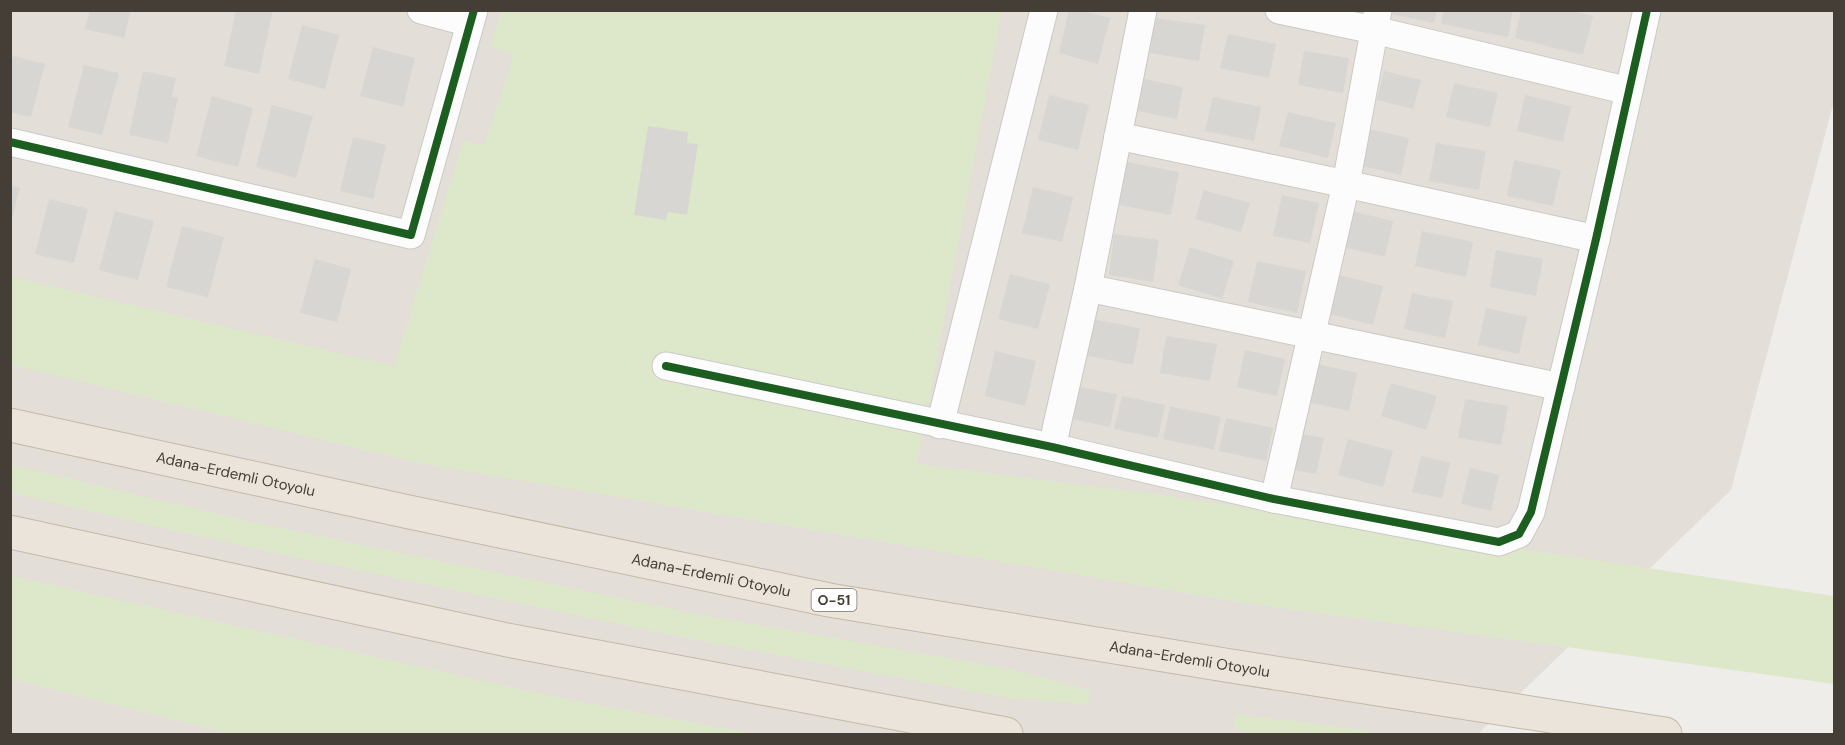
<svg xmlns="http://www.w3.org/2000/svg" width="1845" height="745" viewBox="0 0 1845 745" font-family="'DM Sans',sans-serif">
<rect width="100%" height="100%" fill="#efede9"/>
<!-- residential -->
<polygon fill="#e3ded7" points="10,11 1834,11 1834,101 1731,490 1478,734 11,734"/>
<!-- green -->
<g fill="#dde8cb">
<polygon points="501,11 1002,11 917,464 1155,494 1834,596 1834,684 1238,602 424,464 11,365 11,277 394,366 463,141 484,145 514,55 490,46"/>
<polygon points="11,465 256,523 696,614 1015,670 1091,691 1088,704 1009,698 691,639 247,547 11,493"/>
<polygon points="11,576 550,696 754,734 231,734 11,679"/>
<polygon points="1236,715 1312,723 1387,734 1256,734 1236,729 1233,723"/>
</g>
<!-- building -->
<g fill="#d8d6d2">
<polygon points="90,10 131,10 124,38 85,29"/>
<polygon points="236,10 273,10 259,74 224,66"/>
<polygon points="1069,10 1078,10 1110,18 1098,64 1059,53"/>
<polygon points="1391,10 1437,10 1434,23 1390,14"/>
<polygon points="1443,10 1513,10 1508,37 1441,24"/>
<polygon points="1521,10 1567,10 1593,16 1583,55 1515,38"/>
<polygon points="1155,18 1205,25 1199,61 1150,53"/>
<polygon points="302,25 339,35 325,89 288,79"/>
<polygon points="1228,34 1276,44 1269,78 1220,68"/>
<polygon points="373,47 415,58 403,107 360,96"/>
<polygon points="1304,51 1349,58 1343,93 1298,85"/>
<polygon points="13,56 45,64 31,117 10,112 10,64"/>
<polygon points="84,65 119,73 102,135 68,127"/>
<polygon points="143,71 176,78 172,96 178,98 168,143 129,135"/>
<polygon points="1384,71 1421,80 1413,109 1377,100"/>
<polygon points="1144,79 1183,87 1177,119 1138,111"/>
<polygon points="1454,83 1498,93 1490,127 1446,117"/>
<polygon points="1049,95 1089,105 1078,150 1038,140"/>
<polygon points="1525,95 1571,106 1563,142 1517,131"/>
<polygon points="212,96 253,108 238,167 196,156"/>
<polygon points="1213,97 1261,107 1254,141 1205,131"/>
<polygon points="272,105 313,116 296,178 256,167"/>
<polygon points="1288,112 1336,123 1328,158 1279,146"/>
<polygon points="648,126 688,132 687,143 698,144 687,215 668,212 666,220 634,215"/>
<polygon points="1361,127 1409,138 1401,175 1353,164"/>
<polygon points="353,137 386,145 373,199 340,191"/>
<polygon points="1436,143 1486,151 1479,190 1429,181"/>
<polygon points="1514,160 1561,170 1553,206 1507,196"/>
<polygon points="1127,162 1179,172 1171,215 1119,205"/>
<polygon points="10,185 20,188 11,222 10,222"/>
<polygon points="1033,187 1073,197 1062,242 1022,233"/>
<polygon points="1204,190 1250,203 1241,232 1195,219"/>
<polygon points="1282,195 1319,203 1310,243 1273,236"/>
<polygon points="49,199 88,209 74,263 35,254"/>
<polygon points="115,211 154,221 138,280 99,270"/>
<polygon points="1351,211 1393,221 1385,257 1343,247"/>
<polygon points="182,226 224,237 208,297 166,287"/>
<polygon points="1422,231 1473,242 1466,277 1415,266"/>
<polygon points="1114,234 1159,240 1153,282 1109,275"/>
<polygon points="1190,247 1234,261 1222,299 1178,285"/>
<polygon points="1496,250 1543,259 1536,296 1490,287"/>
<polygon points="315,259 351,269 337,322 300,313"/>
<polygon points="1257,261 1306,271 1297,313 1248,302"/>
<polygon points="1010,274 1050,284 1038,329 998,319"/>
<polygon points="1335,274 1383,286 1373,325 1326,313"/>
<polygon points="1412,293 1453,301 1445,338 1404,329"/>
<polygon points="1486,308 1527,317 1519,354 1478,345"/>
<polygon points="1086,318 1140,328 1133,365 1079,354"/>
<polygon points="1166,336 1217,344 1210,381 1160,373"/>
<polygon points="1245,350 1285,359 1277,396 1237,387"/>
<polygon points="995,351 1036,361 1025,406 985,396"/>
<polygon points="1317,364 1357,373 1349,411 1308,402"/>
<polygon points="1391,383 1437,396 1426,430 1381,416"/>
<polygon points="1074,386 1117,394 1110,427 1067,418"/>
<polygon points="1122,396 1165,405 1158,438 1114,429"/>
<polygon points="1465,399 1508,406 1501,445 1458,438"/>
<polygon points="1170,406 1221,417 1214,450 1163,439"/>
<polygon points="1226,418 1273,428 1266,461 1219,451"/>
<polygon points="1302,434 1324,438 1316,474 1294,470"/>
<polygon points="1348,439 1393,451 1383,487 1338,475"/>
<polygon points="1421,456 1450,463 1442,498 1412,492"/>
<polygon points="1470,468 1499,475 1491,511 1461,504"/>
</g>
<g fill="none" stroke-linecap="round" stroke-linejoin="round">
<defs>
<g id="minor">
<polyline points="421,10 470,23"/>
<polyline points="1279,10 1374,30 1629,91"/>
<polyline points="1118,136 1346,184 1596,239"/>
<polyline points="10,142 411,235 474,10"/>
<polyline points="1088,288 1561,387"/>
<polyline points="666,366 1052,447 1274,499 1499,542 1519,534 1531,512 1596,239 1647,10"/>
<polyline points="940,425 1044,10"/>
<polyline points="1052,447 1088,288 1143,10"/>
<polyline points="1274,499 1346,184 1378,10"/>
</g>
<g id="motorway">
<path id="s1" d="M10 425 409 512 829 600 1231 666 1665 734"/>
<polyline points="10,532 507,640 1006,734"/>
</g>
</defs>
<!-- minor casing -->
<use href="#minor" stroke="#cbc9c5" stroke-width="29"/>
<!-- motorway casing -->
<use href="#motorway" stroke="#c5b9a6" stroke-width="35"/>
<!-- minor -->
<use href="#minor" stroke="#fdfcfc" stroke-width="27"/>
<!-- motorway -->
<use href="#motorway" stroke="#eae4da" stroke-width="33"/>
<defs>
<g id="cycleway">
<polyline points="10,142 411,235 474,10"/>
<polyline points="666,366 1052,447 1274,499 1499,542 1519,534 1531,512 1596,239 1647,10"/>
</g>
</defs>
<!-- cycleway casing -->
<use href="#cycleway" stroke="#fff" stroke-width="11"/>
<!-- cycleway -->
<use href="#cycleway" stroke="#1b5e20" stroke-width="8"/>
</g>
<g text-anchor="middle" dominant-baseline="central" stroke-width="5" stroke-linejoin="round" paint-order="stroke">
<!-- shield labels -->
<rect fill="#fff" stroke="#7c7872" stroke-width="1.5" x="811.5" y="589" width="45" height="22" rx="4.5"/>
<g font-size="14" font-weight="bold" fill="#443e36">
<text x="834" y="600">O-51</text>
</g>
<!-- street labels -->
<g font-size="15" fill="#443e36" stroke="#fff">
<text stroke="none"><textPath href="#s1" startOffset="231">Adana-Erdemli Otoyolu</textPath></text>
<text stroke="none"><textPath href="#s1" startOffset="717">Adana-Erdemli Otoyolu</textPath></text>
<text stroke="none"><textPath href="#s1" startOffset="1203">Adana-Erdemli Otoyolu</textPath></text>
</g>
</g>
<!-- border -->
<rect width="1845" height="745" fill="none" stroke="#443e36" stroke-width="24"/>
</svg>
